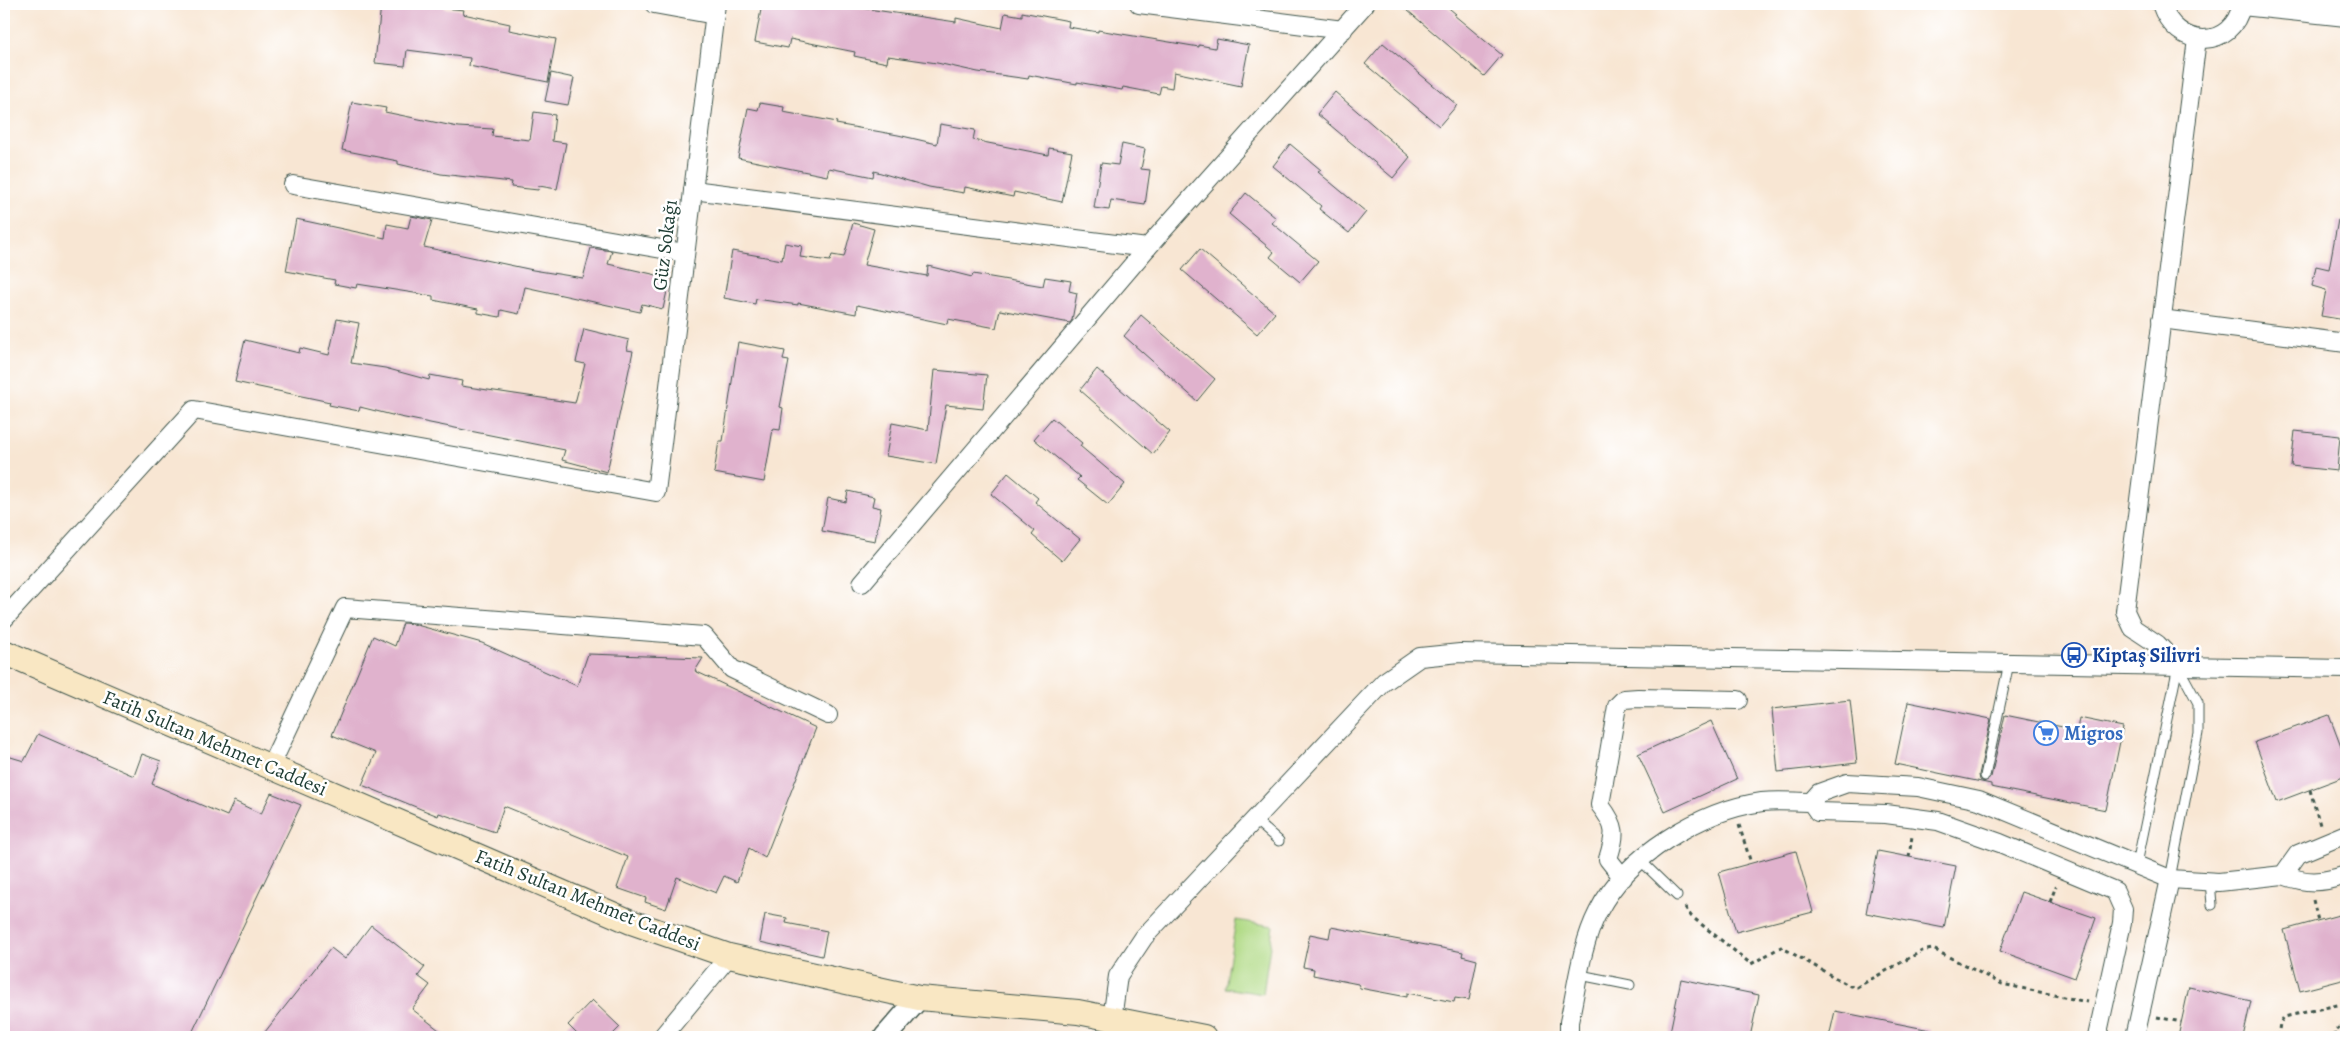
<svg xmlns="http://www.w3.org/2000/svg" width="2350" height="1041" viewBox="0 0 2350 1041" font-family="Alegreya,serif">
<rect width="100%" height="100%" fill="#fff"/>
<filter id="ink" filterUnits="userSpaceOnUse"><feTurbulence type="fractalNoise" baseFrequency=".02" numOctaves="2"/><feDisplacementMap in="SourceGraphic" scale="10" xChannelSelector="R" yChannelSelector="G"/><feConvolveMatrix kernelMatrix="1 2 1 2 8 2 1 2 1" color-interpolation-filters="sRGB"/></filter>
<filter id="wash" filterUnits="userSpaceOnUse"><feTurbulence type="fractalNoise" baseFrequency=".0096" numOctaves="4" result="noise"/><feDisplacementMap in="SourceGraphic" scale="20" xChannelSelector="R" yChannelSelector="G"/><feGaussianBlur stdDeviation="1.12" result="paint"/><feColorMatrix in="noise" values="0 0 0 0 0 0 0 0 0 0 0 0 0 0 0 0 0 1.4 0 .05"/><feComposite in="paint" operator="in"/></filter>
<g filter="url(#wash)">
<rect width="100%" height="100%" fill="#f8e6d3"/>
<!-- green -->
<polygon fill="#b0da85" stroke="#688c5c" points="1236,920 1273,926 1263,994 1225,988"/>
<g id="blocks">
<!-- building -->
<g fill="#e0b2cd">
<polygon points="381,4 445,4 444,8 464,10 463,14 510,24 509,30 556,39 548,82 469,66 470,58 407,50 405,66 375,63"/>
<polygon points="762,4 834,4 956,22 956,18 1002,28 1005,13 1022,16 1022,12 1069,21 1068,27 1098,32 1098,30 1199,47 1199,45 1215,48 1217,39 1249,45 1241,86 1174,72 1172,88 1161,86 1159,94 1123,87 1122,90 1077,82 1077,84 1029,75 1028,79 978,72 937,63 888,56 887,63 854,56 855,52 790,39 788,48 755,42"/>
<polygon points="1400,4 1444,4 1456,14 1454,15 1502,55 1484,76"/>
<polygon points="1383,43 1457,105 1439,126 1365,64"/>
<polygon points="551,73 574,78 568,105 545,101"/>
<polygon points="1335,92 1410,157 1393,178 1317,114"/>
<polygon points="352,102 386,108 385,112 458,127 493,129 492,136 530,140 534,112 555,115 552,141 566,143 557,189 539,186 538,190 511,187 512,182 441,174 398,164 398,161 342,150"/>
<polygon points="760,103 784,107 783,112 837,122 836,124 898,135 937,144 940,124 975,130 973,140 1048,155 1049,148 1072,152 1062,202 1014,192 1013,197 965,187 964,193 929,187 874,171 873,177 829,168 827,176 738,158 748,108 758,110"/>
<polygon points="1122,144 1145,149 1141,169 1150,170 1145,205 1111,200 1109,210 1094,208 1101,163 1118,165"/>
<polygon points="1290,144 1321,170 1318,172 1366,212 1349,233 1319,209 1321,206 1273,166"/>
<polygon points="1246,193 1276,218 1272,223 1318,261 1300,282 1270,257 1274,252 1229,214"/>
<polygon points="411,216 432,220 424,247 533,270 583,278 591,248 612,251 608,264 670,278 663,309 642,304 640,312 525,287 519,314 501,310 500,317 478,313 478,309 433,300 433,296 357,284 356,288 334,284 335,280 286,271 296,219 385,238 387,224 408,228"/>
<polygon points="2338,220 2346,221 2345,320 2321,316 2326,290 2312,286 2316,266 2329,269"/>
<polygon points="853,223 874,229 864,265 927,276 928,266 972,277 973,274 1043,286 1045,277 1071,281 1069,291 1077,293 1072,320 1070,323 1000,310 996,328 948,319 947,324 857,305 856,314 798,303 798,305 756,299 755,304 724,298 732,251 782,260 785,243 802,246 800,257 830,261 832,255 844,257"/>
<polygon points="1200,249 1275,313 1257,334 1182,270"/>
<polygon points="1141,315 1215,379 1197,401 1124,336"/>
<polygon points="337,319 359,323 351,363 385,368 429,380 430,375 462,381 461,386 575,403 585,364 576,362 584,329 629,340 627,350 633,351 607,472 562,460 565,450 400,417 360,407 359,411 329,405 330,402 235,382 245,340 299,353 300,348 329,355"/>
<polygon points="738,342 785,351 783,360 789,361 780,407 783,408 780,430 773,429 764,482 714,473 719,441 723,441"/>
<polygon points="1097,369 1170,432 1153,454 1080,390"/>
<polygon points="934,370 987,375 983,409 946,405 936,464 886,456 892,423 928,430"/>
<polygon points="1052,418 1082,443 1080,446 1125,484 1108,505 1077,480 1080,477 1034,439"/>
<polygon points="2295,431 2340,436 2337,471 2291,466"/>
<polygon points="1008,473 1038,498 1035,502 1080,539 1062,561 1032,535 1035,531 991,494"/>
<polygon points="848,491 874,497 872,506 881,508 875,541 822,531 828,498 846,502"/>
<polygon points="403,623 413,624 482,643 577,686 588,654 703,658 695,671 816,728 765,858 749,848 737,882 724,876 716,893 677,877 666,909 645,902 646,898 617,888 628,857 504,806 495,832 439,813 438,816 362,785 376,753 332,735 373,636 395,646"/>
<polygon points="1850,700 1857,763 1778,772 1772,709"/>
<polygon points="1908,702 1991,719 1979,775 1980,780 1984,782 1991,777 2005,715 2077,730 2079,718 2123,727 2106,810 1991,787 1991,784 1895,764"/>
<polygon points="2329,715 2346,760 2346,776 2277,802 2255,742"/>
<polygon points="1711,721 1737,779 1665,812 1638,754"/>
<polygon points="38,734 134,776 142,754 161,761 152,784 227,816 234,801 261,814 271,793 301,805 190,1037 4,1037 4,755 24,761"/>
<polygon points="1796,851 1813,912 1736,932 1719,872"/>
<polygon points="1878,851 1956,866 1944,928 1866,913"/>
<polygon points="2021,892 2096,918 2075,978 2000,951"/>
<polygon points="2346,913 2346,979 2300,991 2284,930"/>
<polygon points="765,914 787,918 786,923 827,931 822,956 760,942"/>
<polygon points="371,925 425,967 418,976 430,985 412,1009 448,1037 261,1037 331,948 345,959"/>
<polygon points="1331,927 1463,952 1462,956 1477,960 1469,1000 1455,998 1454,1002 1407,993 1407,997 1360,988 1358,984 1313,975 1314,969 1303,967 1310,934 1329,938"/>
<polygon points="1681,979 1759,995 1750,1037 1669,1037"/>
<polygon points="2189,987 2251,1001 2243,1037 2178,1037"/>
<polygon points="592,1000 620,1027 610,1037 580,1037 568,1025"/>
<polygon points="1835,1011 1930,1030 1930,1037 1829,1037"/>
</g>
</g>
</g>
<g filter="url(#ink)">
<use href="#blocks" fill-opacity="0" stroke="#40564c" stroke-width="1"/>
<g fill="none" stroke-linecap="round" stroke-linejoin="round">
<defs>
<g id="service">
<polyline points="1985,776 2009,663"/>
<polyline points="1254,819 1279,841"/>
<polyline points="1640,860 1677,896"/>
<polyline points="2137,864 2178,666"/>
<polyline points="2170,879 2198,733 2198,703 2178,666"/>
<polyline points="2210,881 2212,905"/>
<polyline points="1580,975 1630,985"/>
</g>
<g id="minor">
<polyline points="654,4 715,15"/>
<polyline points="1139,4 1343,30"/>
<path d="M2161 4C2176 50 2232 51 2242 4"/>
<polyline points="2242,6 2346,17"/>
<polyline points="293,185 685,253"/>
<polyline points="693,190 1147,248"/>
<polyline points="2161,319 2346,343"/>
<polyline points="862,583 1147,248 1365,4"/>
<polyline points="4,619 194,410 656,492 716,4"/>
<polyline points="2178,666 2157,644 2133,628 2125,611 2197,39"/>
<polyline points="270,767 345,608 704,636 732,669 828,715"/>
<polyline points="1811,802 1819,793 1847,783 1918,787 1979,800 2170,879 2219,882 2283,875 2298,854 2346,834"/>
<path d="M2283 875C2307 884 2322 883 2346 875"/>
<path d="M1623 878 1608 859C1616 833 1617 827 1600 805L1617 706 1624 699 1638 698 1738 700"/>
<polyline points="1112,1019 1118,976 1144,937 1384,682 1420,657 1460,653 2346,669"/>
<polyline points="662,1037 729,956"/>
<polyline points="1116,1037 1129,1022"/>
<path d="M1569 1037V1022C1577 986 1581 945 1598 912 1627 855 1700 811 1762 802 1778 800 1795 802 1811 802L1818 812 1886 814 1938 821 2000 843 2115 891 2123 909 2122 923 2097 1037"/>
<polyline points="2135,1037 2170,879"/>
</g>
<polyline id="tertiary" points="885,1037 919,998"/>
<polyline id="secondary" points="4,652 631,922 729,956 919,998 1078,1012 1204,1037"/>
</defs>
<!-- service casing -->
<use href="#service" stroke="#40564c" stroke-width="11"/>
<!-- minor casing -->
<use href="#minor" stroke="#40564c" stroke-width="20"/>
<!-- tertiary casing -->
<use href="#tertiary" stroke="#40564c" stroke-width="24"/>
<!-- secondary casing -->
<use href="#secondary" stroke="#40564c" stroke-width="26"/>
<!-- path -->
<g stroke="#40564c" stroke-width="3" stroke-dasharray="4 4" stroke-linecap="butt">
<polyline points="2310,790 2320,825"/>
<polyline points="1739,825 1751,863"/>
<polyline points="1909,857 1912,836"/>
<polyline points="2313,900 2318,921"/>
<polyline points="2050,902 2056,886"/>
<polyline points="1685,907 1691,916 1751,964 1781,947 1850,986 1857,987 1922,951 1933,949 2002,984 2087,1002"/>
<polyline points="2157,1017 2181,1022"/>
<polyline points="2278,1037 2280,1023 2284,1017 2346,1003"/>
<polyline points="2335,1037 2334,1032 2346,1021"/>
</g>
<!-- service -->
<use href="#service" stroke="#fff" stroke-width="9"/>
<!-- minor -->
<use href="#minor" stroke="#fff" stroke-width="18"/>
<!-- tertiary -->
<use href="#tertiary" stroke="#fff" stroke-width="21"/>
<!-- secondary -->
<use href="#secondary" stroke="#f9e7c3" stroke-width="24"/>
</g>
</g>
<!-- icons -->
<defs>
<symbol id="bus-ring" viewBox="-11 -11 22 22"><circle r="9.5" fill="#fff" stroke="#1a4fb4" stroke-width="1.5"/><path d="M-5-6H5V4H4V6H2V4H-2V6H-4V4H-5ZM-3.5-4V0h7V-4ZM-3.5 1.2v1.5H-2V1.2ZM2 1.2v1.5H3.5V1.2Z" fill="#1a4fb4"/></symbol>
<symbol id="supermarket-ring" viewBox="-11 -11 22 22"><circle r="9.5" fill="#fff" stroke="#3f7fe0" stroke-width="1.5"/><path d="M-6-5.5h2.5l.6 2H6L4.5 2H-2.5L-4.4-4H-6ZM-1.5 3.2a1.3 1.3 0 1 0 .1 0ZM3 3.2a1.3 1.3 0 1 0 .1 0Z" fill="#3f7fe0"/></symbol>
</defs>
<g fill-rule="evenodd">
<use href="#bus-ring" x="2060" y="641" width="28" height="28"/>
<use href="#supermarket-ring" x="2032" y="719" width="28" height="28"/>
</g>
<g text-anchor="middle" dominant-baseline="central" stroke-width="5" stroke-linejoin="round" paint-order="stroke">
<!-- street labels -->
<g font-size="20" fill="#1f3d34" stroke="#fff">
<text transform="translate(665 245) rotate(-83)">Güz Sokağı</text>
<text transform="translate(215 743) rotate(23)">Fatih Sultan Mehmet Caddesi</text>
<text transform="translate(588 900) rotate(22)">Fatih Sultan Mehmet Caddesi</text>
</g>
<!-- transit labels -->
<g font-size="20" font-weight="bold" fill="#164399" stroke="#fff" text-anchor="start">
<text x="2092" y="655">Kiptaş Silivri</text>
</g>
<!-- shop labels -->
<g font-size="20" font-weight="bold" fill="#366cbe" stroke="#fff" text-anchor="start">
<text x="2064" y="733">Migros</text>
</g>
</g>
<!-- margin -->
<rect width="2350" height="1041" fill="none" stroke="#fff" stroke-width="20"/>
</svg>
